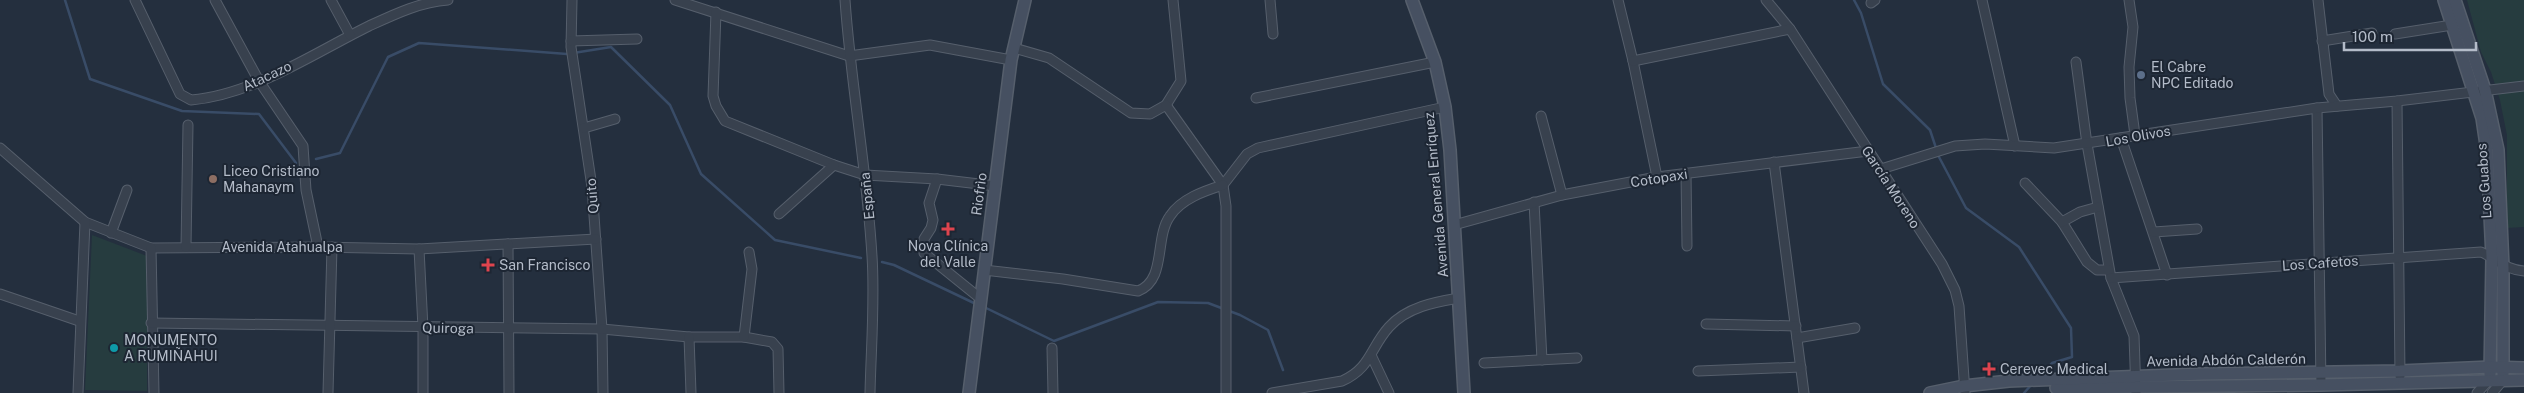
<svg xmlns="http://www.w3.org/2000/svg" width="2524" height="393" viewBox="0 0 2524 393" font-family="'Public Sans',sans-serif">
<rect width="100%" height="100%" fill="#242f3e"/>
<!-- green -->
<g fill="#263c3f">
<polygon points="2467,0 2524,0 2524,227 2507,228 2507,135 2500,100 2491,72 2481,52"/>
<polygon points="92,235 147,256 147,391 85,390"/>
</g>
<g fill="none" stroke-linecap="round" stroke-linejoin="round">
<!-- stream -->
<g stroke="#394c67" stroke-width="2.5">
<polyline points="65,0 90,79 182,111 259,114 296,163"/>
<polyline points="1854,0 1861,13 1883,84 1930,130 1939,157 1966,208 2019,247 2071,328 2072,357 2052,363 2040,376"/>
<polyline points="316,159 340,153 388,57 419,43 567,54 611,47 670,105 701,174 775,240 861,258"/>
<polyline points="882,262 894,265 976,304"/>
<polyline points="984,307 1054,341 1158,302 1208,303 1240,315 1268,330 1283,370"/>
<polyline points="2024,393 2032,384"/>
</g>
<defs>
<g id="street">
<path d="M135 0 180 94 191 100C253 95 314 53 369 26 395 14 420 2 448 0"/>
<polyline points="215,0 259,81 303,146 306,190 318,247"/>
<polyline points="331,0 350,35"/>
<polyline points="572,0 571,47 592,187 602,329 603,393"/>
<polyline points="675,0 849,56 930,45 1011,60"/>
<path d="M845 0C851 86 867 170 872 256 875 301 871 348 870 393"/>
<polyline points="1270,0 1273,34"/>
<polyline points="1618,0 1633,61 1657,177"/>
<polyline points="1766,0 1790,29 1942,264 1955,290 1959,306 1965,393"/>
<polyline points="1982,0 2015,146"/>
<polyline points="2129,0 2133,27 2129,67 2130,98 2135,135"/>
<polyline points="2318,0 2329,94 2337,106"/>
<polyline points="1871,3 1875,0"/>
<polyline points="716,12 713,96 716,106 725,121 834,165 865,175 937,179 996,186"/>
<polyline points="2395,34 2452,25"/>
<polyline points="571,41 637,39"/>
<polyline points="2322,41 2372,33"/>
<polyline points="1014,48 1049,58 1131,113 1150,114 1166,105 1181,81 1173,0"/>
<polyline points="1633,61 1790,29"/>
<polyline points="2076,62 2087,144 2111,278 2134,336 2136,393"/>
<polyline points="1256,98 1435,62"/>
<polyline points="2397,101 2400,376"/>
<polyline points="1166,105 1223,185 1226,206 1226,393"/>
<polyline points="2317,108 2321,385"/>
<polyline points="1541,116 1562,195"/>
<polyline points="584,128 615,119"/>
<polyline points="2121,138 2167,275"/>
<polyline points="0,148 85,222 151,248 318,247 419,249 596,239"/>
<polyline points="1774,162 1804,393"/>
<polyline points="1881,169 1955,146 1985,144 2054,148 2317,108 2397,101 2524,86"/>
<polyline points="1686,173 1687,246"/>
<polyline points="937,179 929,203 933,220 931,228 924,239 924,253 981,299"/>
<polyline points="2025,183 2062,222 2087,262 2097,270 2109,270"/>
<polyline points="1223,185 1247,154 1258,148 1445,107"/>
<polyline points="1534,202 1542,360"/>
<polyline points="779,214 834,165"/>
<polyline points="2062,222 2080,212 2098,207"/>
<polyline points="1454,225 1562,195 1657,177 1868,151"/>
<polyline points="2154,232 2197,229"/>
<polyline points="111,233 127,190"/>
<polyline points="508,244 509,393"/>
<polyline points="186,247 188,125"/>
<polyline points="151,248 154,393"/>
<polyline points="419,249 423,328 423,393"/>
<path d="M984 270 1063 279 1138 291C1167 280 1154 238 1170 216 1181 199 1204 191 1223 185"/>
<path d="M2111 278 2481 252C2497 259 2506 270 2524 271"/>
<polyline points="0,294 79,321"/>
<polyline points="151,323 602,329 689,337 744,337 772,342 778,349 779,393"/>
<polyline points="1706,324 1796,326"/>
<polyline points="689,337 691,393"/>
<polyline points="744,337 752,269 749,252"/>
<polyline points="1797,338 1855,328"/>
<polyline points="1052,348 1053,393"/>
<polyline points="1371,355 1389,393"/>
<polyline points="1484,363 1577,358"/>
<polyline points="1698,371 1801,367"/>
<polyline points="78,393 85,222"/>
<polyline points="328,393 332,247"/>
<path d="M1272 393 1342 381C1371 368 1370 348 1389 327 1407 307 1435 302 1459 298"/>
<polyline points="2477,393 2489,380"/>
<polyline points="2492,393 2503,380"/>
</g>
<g id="secondary">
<polyline points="1412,0 1435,62 1445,107 1450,150 1464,393"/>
<polyline points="2444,0 2482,118 2487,152 2492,257 2490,374"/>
<polyline points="2455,0 2485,90 2498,150 2503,267 2503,374"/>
<polyline points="2056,388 2321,385 2524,380"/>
<polyline points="969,393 1011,60 1025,0"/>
<polyline points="1930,393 1964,386 2009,381 2203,374 2400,371 2491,367 2524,368"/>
</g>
</defs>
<!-- street casing -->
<use href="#street" stroke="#565f6c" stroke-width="11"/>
<!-- secondary casing -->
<use href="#secondary" stroke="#565f6c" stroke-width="14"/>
<!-- street -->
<use href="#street" stroke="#38414e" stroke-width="9"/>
<!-- secondary -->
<use href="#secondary" stroke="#465061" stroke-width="11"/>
</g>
<!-- markers -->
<circle fill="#5c6f8a" stroke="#1d2633" stroke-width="2" cx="2141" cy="75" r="5"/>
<circle fill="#8d6e63" stroke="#1d2633" stroke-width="2" cx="213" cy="179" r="5"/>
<g fill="#e0444e" stroke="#1d2633" stroke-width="2">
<path d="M945.5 221.5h5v5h5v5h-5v5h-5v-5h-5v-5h5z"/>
<path d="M485.5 257.5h5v5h5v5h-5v5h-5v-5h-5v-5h5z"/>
<path d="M1986.5 361.5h5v5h5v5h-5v5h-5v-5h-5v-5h5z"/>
</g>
<circle fill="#0f9aa8" stroke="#1d2633" stroke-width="2" cx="114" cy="348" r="5"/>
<g text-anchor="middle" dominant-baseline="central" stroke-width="4" stroke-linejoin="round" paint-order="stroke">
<!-- poi labels -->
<g font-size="14" fill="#b4bcc9" stroke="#1d2633" text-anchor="start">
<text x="2151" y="67">El Cabre<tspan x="2151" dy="16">NPC Editado</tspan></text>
<text x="223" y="171">Liceo Cristiano<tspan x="223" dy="16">Mahanaym</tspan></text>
<text x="948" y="246" text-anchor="middle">Nova Clínica<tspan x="948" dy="16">del Valle</tspan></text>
<text x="499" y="265">San Francisco</text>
<text x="124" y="340">MONUMENTO<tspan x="124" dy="16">A RUMIÑAHUI</tspan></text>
<text x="2000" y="369">Cerevec Medical</text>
</g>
<!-- street labels -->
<g font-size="14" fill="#b4bcc9" stroke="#1d2633">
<text transform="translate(267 76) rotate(-25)">Atacazo</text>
<text transform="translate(2138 136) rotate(-10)">Los Olivos</text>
<text transform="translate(1659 178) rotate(-9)">Cotopaxi</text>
<text transform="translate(2484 181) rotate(-94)">Los Guabos</text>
<text transform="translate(1891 187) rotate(57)">García Moreno</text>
<text transform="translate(979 194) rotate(-82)">Riofrìo</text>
<text transform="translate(1436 195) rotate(-95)">Avenida General Enríquez</text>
<text transform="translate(592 196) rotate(-95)">Quito</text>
<text transform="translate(867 196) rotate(-96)">España</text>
<text x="282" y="247">Avenida Atahualpa</text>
<text transform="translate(2320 263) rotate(-4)">Los Cafetos</text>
<text transform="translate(448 328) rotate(1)">Quiroga</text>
<text transform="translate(2226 360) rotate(-1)">Avenida Abdón Calderón</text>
</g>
</g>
<!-- scale -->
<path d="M2344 42v8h132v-8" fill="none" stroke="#b4bcc9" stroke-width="2.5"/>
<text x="2352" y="42" font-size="15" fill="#b4bcc9" stroke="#1d2633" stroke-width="4" paint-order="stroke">100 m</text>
</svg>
